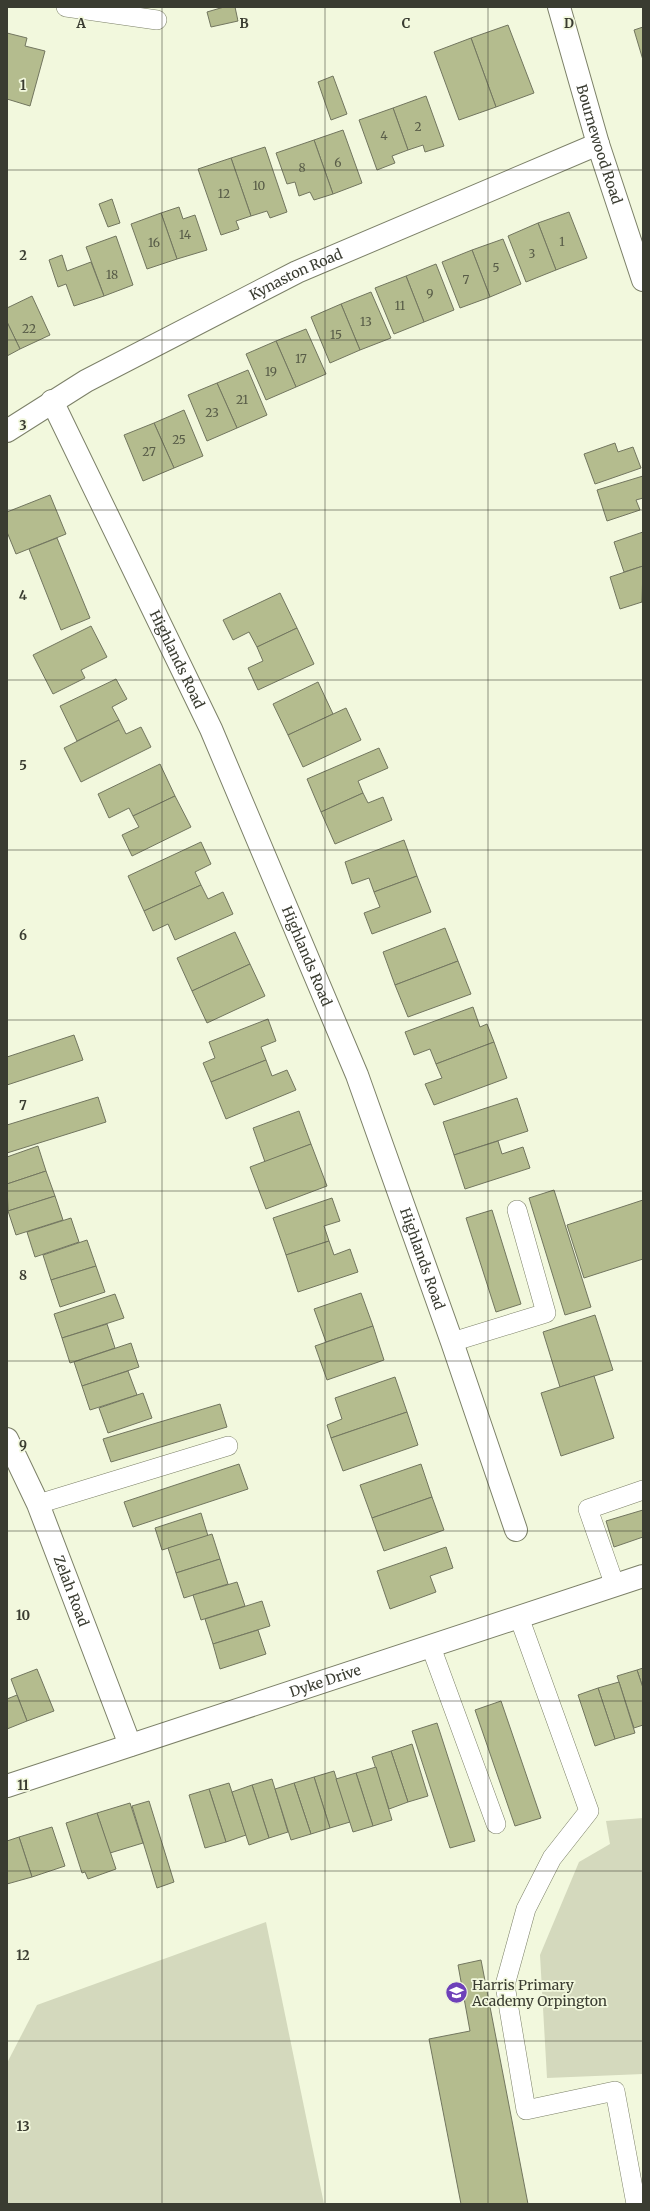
<svg xmlns="http://www.w3.org/2000/svg" width="650" height="2211" viewBox="0 0 650 2211" font-family="Merriweather,serif">
<rect width="100%" height="100%" fill="#f2f8dd"/>
<!-- green -->
<g fill="#d4d9bd">
<polygon points="643,1818 643,2074 547,2078 540,1955 579,1862 610,1844 606,1821"/>
<polygon points="266,1922 324,2204 7,2204 7,2063 37,2005"/>
</g>
<!-- building -->
<g fill="#b4bc8e" stroke="#72765f">
<polygon points="224,7 235,7 238,21 211,27 207,12"/>
<polygon points="508,25 534,93 496,107 471,38"/>
<polygon points="643,27 643,60 634,30"/>
<polygon points="7,33 27,38 25,46 45,51 30,106 7,99"/>
<polygon points="471,38 496,107 459,120 434,52"/>
<polygon points="333,76 347,114 331,120 318,82"/>
<polygon points="426,96 444,146 425,152 423,145 408,150 393,108"/>
<polygon points="393,108 408,150 392,156 395,163 377,170 359,120"/>
<polygon points="343,130 362,183 333,194 314,140"/>
<polygon points="314,140 333,194 314,200 310,192 299,196 295,182 287,184 276,153"/>
<polygon points="265,147 287,212 270,218 267,211 251,216 231,158"/>
<polygon points="231,158 251,216 236,221 239,229 221,235 198,169"/>
<polygon points="112,199 120,223 108,227 99,204"/>
<polygon points="179,207 183,219 195,215 207,250 177,259 161,213"/>
<polygon points="569,212 587,258 556,270 538,223"/>
<polygon points="161,213 177,259 147,269 131,224"/>
<polygon points="538,223 556,270 526,282 508,236"/>
<polygon points="116,236 133,285 104,296 86,247"/>
<polygon points="503,239 521,284 490,297 472,250"/>
<polygon points="472,250 490,297 460,308 442,262"/>
<polygon points="62,255 67,271 91,262 104,296 74,306 66,284 58,287 49,260"/>
<polygon points="436,264 454,310 424,322 406,276"/>
<polygon points="406,276 424,322 394,334 375,288"/>
<polygon points="371,292 391,338 360,350 341,304"/>
<polygon points="32,296 50,335 20,349 7,322 7,308"/>
<polygon points="341,304 360,350 330,363 311,317"/>
<polygon points="7,322 20,349 7,356"/>
<polygon points="306,329 326,374 296,387 276,341"/>
<polygon points="276,341 296,387 266,400 246,354"/>
<polygon points="248,370 267,415 237,428 217,383"/>
<polygon points="217,383 237,428 207,441 188,395"/>
<polygon points="184,410 203,456 174,468 154,423"/>
<polygon points="154,423 174,468 143,481 124,435"/>
<polygon points="615,443 618,452 633,447 641,468 595,484 584,454"/>
<polygon points="643,476 643,498 636,500 640,510 607,521 597,490"/>
<polygon points="50,495 66,534 16,554 7,532 7,512"/>
<polygon points="643,532 643,566 624,572 614,542"/>
<polygon points="57,538 90,618 61,630 29,549"/>
<polygon points="643,566 642,602 620,609 610,577"/>
<polygon points="280,593 297,628 257,647 249,632 233,640 223,620"/>
<polygon points="91,626 107,657 81,670 85,678 53,694 33,655"/>
<polygon points="297,628 314,664 258,690 248,668 263,661 257,647"/>
<polygon points="116,679 127,699 112,707 119,720 77,741 60,706"/>
<polygon points="318,682 333,714 288,735 273,704"/>
<polygon points="346,708 361,740 303,767 288,735"/>
<polygon points="119,720 126,734 141,727 151,747 81,782 64,748"/>
<polygon points="379,748 388,768 358,781 363,793 321,812 307,779"/>
<polygon points="160,764 175,796 133,816 129,808 109,818 98,794"/>
<polygon points="363,793 368,803 383,797 392,820 335,844 321,812"/>
<polygon points="175,796 191,827 132,856 122,835 139,827 133,816"/>
<polygon points="404,840 417,876 374,892 369,878 352,884 345,862"/>
<polygon points="201,842 211,864 195,872 201,885 144,911 128,876"/>
<polygon points="417,876 431,912 372,934 364,913 380,907 374,892"/>
<polygon points="201,885 208,899 223,892 233,914 175,940 168,924 153,931 144,911"/>
<polygon points="445,928 458,961 395,985 383,952"/>
<polygon points="235,932 250,964 192,991 177,958"/>
<polygon points="458,961 471,994 408,1017 395,985"/>
<polygon points="250,964 265,996 207,1023 192,991"/>
<polygon points="473,1007 480,1027 487,1024 494,1042 436,1064 430,1049 414,1055 405,1032"/>
<polygon points="268,1019 276,1041 261,1047 266,1060 211,1082 203,1063 215,1058 209,1042"/>
<polygon points="74,1035 83,1060 7,1085 7,1057"/>
<polygon points="494,1042 507,1078 434,1105 425,1084 442,1078 436,1064"/>
<polygon points="266,1060 272,1076 287,1070 296,1090 226,1119 211,1082"/>
<polygon points="98,1097 106,1122 7,1153 7,1125"/>
<polygon points="517,1098 528,1131 454,1155 443,1122"/>
<polygon points="299,1111 311,1144 265,1162 253,1128"/>
<polygon points="498,1141 502,1154 523,1147 530,1168 465,1189 454,1155"/>
<polygon points="311,1144 327,1186 266,1209 250,1167"/>
<polygon points="38,1146 46,1171 7,1184 7,1157"/>
<polygon points="46,1171 55,1196 8,1211 7,1184"/>
<polygon points="554,1190 591,1307 565,1315 529,1198"/>
<polygon points="55,1196 63,1220 16,1235 8,1211"/>
<polygon points="332,1198 340,1221 324,1226 329,1241 286,1255 273,1218"/>
<polygon points="643,1200 643,1259 584,1278 567,1225"/>
<polygon points="492,1210 521,1304 496,1312 466,1218"/>
<polygon points="71,1218 79,1242 35,1257 27,1232"/>
<polygon points="87,1240 96,1266 51,1280 43,1255"/>
<polygon points="329,1241 334,1255 350,1249 358,1272 298,1292 286,1255"/>
<polygon points="96,1266 105,1292 60,1307 51,1280"/>
<polygon points="361,1293 373,1326 326,1342 314,1309"/>
<polygon points="115,1294 124,1318 62,1338 54,1314"/>
<polygon points="595,1315 613,1370 560,1387 543,1332"/>
<polygon points="107,1324 115,1348 70,1363 62,1338"/>
<polygon points="373,1326 384,1360 327,1380 315,1346"/>
<polygon points="131,1343 139,1367 82,1386 74,1362"/>
<polygon points="128,1371 137,1395 90,1410 82,1386"/>
<polygon points="594,1376 614,1438 561,1456 541,1393"/>
<polygon points="395,1377 407,1412 331,1438 327,1425 342,1419 335,1398"/>
<polygon points="143,1393 152,1418 108,1433 99,1408"/>
<polygon points="220,1404 227,1427 111,1462 103,1439"/>
<polygon points="407,1412 418,1445 343,1471 331,1438"/>
<polygon points="239,1464 248,1489 133,1527 124,1502"/>
<polygon points="421,1464 432,1497 372,1518 360,1485"/>
<polygon points="432,1497 444,1530 384,1551 372,1518"/>
<polygon points="643,1510 643,1537 614,1547 606,1521"/>
<polygon points="201,1513 208,1536 162,1550 155,1528"/>
<polygon points="212,1534 220,1559 176,1573 168,1548"/>
<polygon points="446,1547 453,1568 430,1576 436,1592 390,1609 377,1571"/>
<polygon points="220,1559 228,1584 184,1598 176,1573"/>
<polygon points="237,1582 245,1606 201,1620 193,1595"/>
<polygon points="262,1601 270,1626 213,1644 205,1619"/>
<polygon points="258,1630 266,1654 220,1669 213,1644"/>
<polygon points="643,1668 643,1688 637,1670"/>
<polygon points="37,1669 54,1711 27,1721 11,1679"/>
<polygon points="637,1670 643,1688 643,1725 634,1728 617,1676"/>
<polygon points="619,1682 635,1733 615,1739 598,1688"/>
<polygon points="598,1688 615,1739 595,1746 578,1695"/>
<polygon points="17,1695 27,1721 7,1729 7,1699"/>
<polygon points="501,1701 541,1818 515,1826 475,1710"/>
<polygon points="437,1723 475,1841 450,1848 412,1731"/>
<polygon points="412,1744 428,1796 408,1802 391,1751"/>
<polygon points="391,1751 408,1802 389,1809 372,1757"/>
<polygon points="376,1767 392,1820 373,1826 356,1773"/>
<polygon points="334,1771 350,1822 330,1828 314,1777"/>
<polygon points="356,1773 373,1826 353,1832 336,1779"/>
<polygon points="314,1777 330,1828 311,1834 294,1783"/>
<polygon points="272,1779 288,1832 269,1838 252,1785"/>
<polygon points="229,1783 246,1835 226,1842 209,1789"/>
<polygon points="294,1783 311,1834 291,1840 275,1789"/>
<polygon points="252,1785 269,1838 249,1845 232,1792"/>
<polygon points="209,1789 226,1842 205,1848 189,1795"/>
<polygon points="149,1801 174,1882 157,1888 132,1806"/>
<polygon points="130,1803 143,1843 110,1853 97,1813"/>
<polygon points="97,1813 116,1869 88,1879 85,1872 82,1873 66,1823"/>
<polygon points="52,1827 65,1866 32,1877 19,1837"/>
<polygon points="19,1837 32,1877 7,1884 7,1841"/>
<polygon points="481,1960 528,2204 461,2204 429,2039 470,2031 458,1965"/>
</g>
<g fill="none" stroke-linecap="round" stroke-linejoin="round">
<defs>
<g id="lane">
<polyline points="66,7 157,20"/>
<polyline points="452,1342 546,1313 517,1210"/>
<polyline points="38,1504 228,1446"/>
<polyline points="615,1586 588,1509 643,1490"/>
<polyline points="519,1617 589,1811 552,1858 526,1909 505,1985 526,2110 615,2091 636,2204"/>
<polyline points="431,1647 496,1824"/>
</g>
<g id="street">
<path id="s1" d="M559 7 598 144 643 280"/>
<path id="s2" d="M52 401 211 729 357 1075 452 1342 516 1530"/>
<path id="s3" d="M7 431 86 381 297 272 598 144"/>
<path id="s4" d="M7 1439 38 1504 130 1745"/>
<path id="s5" d="M7 1786 643 1576"/>
</g>
</defs>
<!-- lane casing -->
<use href="#lane" stroke="#7c8068" stroke-width="20"/>
<!-- street casing -->
<use href="#street" stroke="#7c8068" stroke-width="24"/>
<!-- lane -->
<use href="#lane" stroke="#fff" stroke-width="19"/>
<!-- street -->
<use href="#street" stroke="#fff" stroke-width="22"/>
</g>
<!-- grid -->
<path fill="none" stroke="#3a3c31" stroke-width="1" stroke-opacity="0.55" d="M162 7V2204M325 7V2204M488 7V2204M7 170H643M7 340H643M7 510H643M7 680H643M7 850H643M7 1020H643M7 1191H643M7 1361H643M7 1531H643M7 1701H643M7 1871H643M7 2041H643"/>
<!-- icons -->
<defs>
<symbol id="school-disc" viewBox="-11 -11 22 22"><circle r="9.5" fill="#6e41b9" stroke="#f2f8dd"/><path d="M0-5L7-2L0 1L-7-2ZM-4 1L0 2.5L4 1V4Q0 6-4 4Z" fill="#fff"/></symbol>
</defs>
<g fill-rule="evenodd">
<use href="#school-disc" x="444" y="1980" width="25" height="25"/>
</g>
<g text-anchor="middle" dominant-baseline="central" stroke-width="3.5" stroke-linejoin="round" paint-order="stroke">
<!-- number labels -->
<g font-size="12" fill="#585c48">
<text x="418" y="126">2</text>
<text x="384" y="135">4</text>
<text x="338" y="162">6</text>
<text x="302" y="167">8</text>
<text x="259" y="185">10</text>
<text x="224" y="193">12</text>
<text x="185" y="234">14</text>
<text x="562" y="241">1</text>
<text x="154" y="242">16</text>
<text x="532" y="253">3</text>
<text x="496" y="267">5</text>
<text x="112" y="274">18</text>
<text x="466" y="279">7</text>
<text x="430" y="293">9</text>
<text x="400" y="305">11</text>
<text x="366" y="321">13</text>
<text x="29" y="328">22</text>
<text x="336" y="334">15</text>
<text x="301" y="358">17</text>
<text x="271" y="371">19</text>
<text x="242" y="399">21</text>
<text x="212" y="412">23</text>
<text x="179" y="439">25</text>
<text x="149" y="451">27</text>
</g>
<!-- street labels -->
<g font-size="14" fill="#3a3c31" stroke="#f2f8dd">
<text stroke="none"><textPath href="#s1" startOffset="143">Bournewood Road</textPath></text>
<text stroke="none"><textPath href="#s3" startOffset="329">Kynaston Road</textPath></text>
<text stroke="none"><textPath href="#s2" startOffset="287">Highlands Road</textPath></text>
<text stroke="none"><textPath href="#s2" startOffset="611">Highlands Road</textPath></text>
<text stroke="none"><textPath href="#s2" startOffset="935">Highlands Road</textPath></text>
<text stroke="none"><textPath href="#s4" startOffset="165">Zelah Road</textPath></text>
<text stroke="none"><textPath href="#s5" startOffset="335">Dyke Drive</textPath></text>
</g>
<!-- poi labels -->
<g font-size="14" fill="#3a3c31" stroke="#f2f8dd" text-anchor="start">
<text x="472" y="1985">Harris Primary<tspan x="472" dy="16">Academy Orpington</tspan></text>
</g>
</g>
<g font-size="13" text-anchor="middle" font-weight="bold" fill="#3a3c31" stroke="#f2f8dd" stroke-width="3.5" stroke-linejoin="round" paint-order="stroke">
<text x="81" y="28">A</text>
<text x="244" y="28">B</text>
<text x="406" y="28">C</text>
<text x="569" y="28">D</text>
<text x="23" y="90">1</text>
<text x="23" y="260">2</text>
<text x="23" y="430">3</text>
<text x="23" y="600">4</text>
<text x="23" y="770">5</text>
<text x="23" y="940">6</text>
<text x="23" y="1110">7</text>
<text x="23" y="1280">8</text>
<text x="23" y="1450">9</text>
<text x="23" y="1620">10</text>
<text x="23" y="1790">11</text>
<text x="23" y="1960">12</text>
<text x="23" y="2131">13</text>
</g>
<!-- border -->
<rect width="650" height="2211" fill="none" stroke="#3a3c31" stroke-width="16"/>
</svg>
